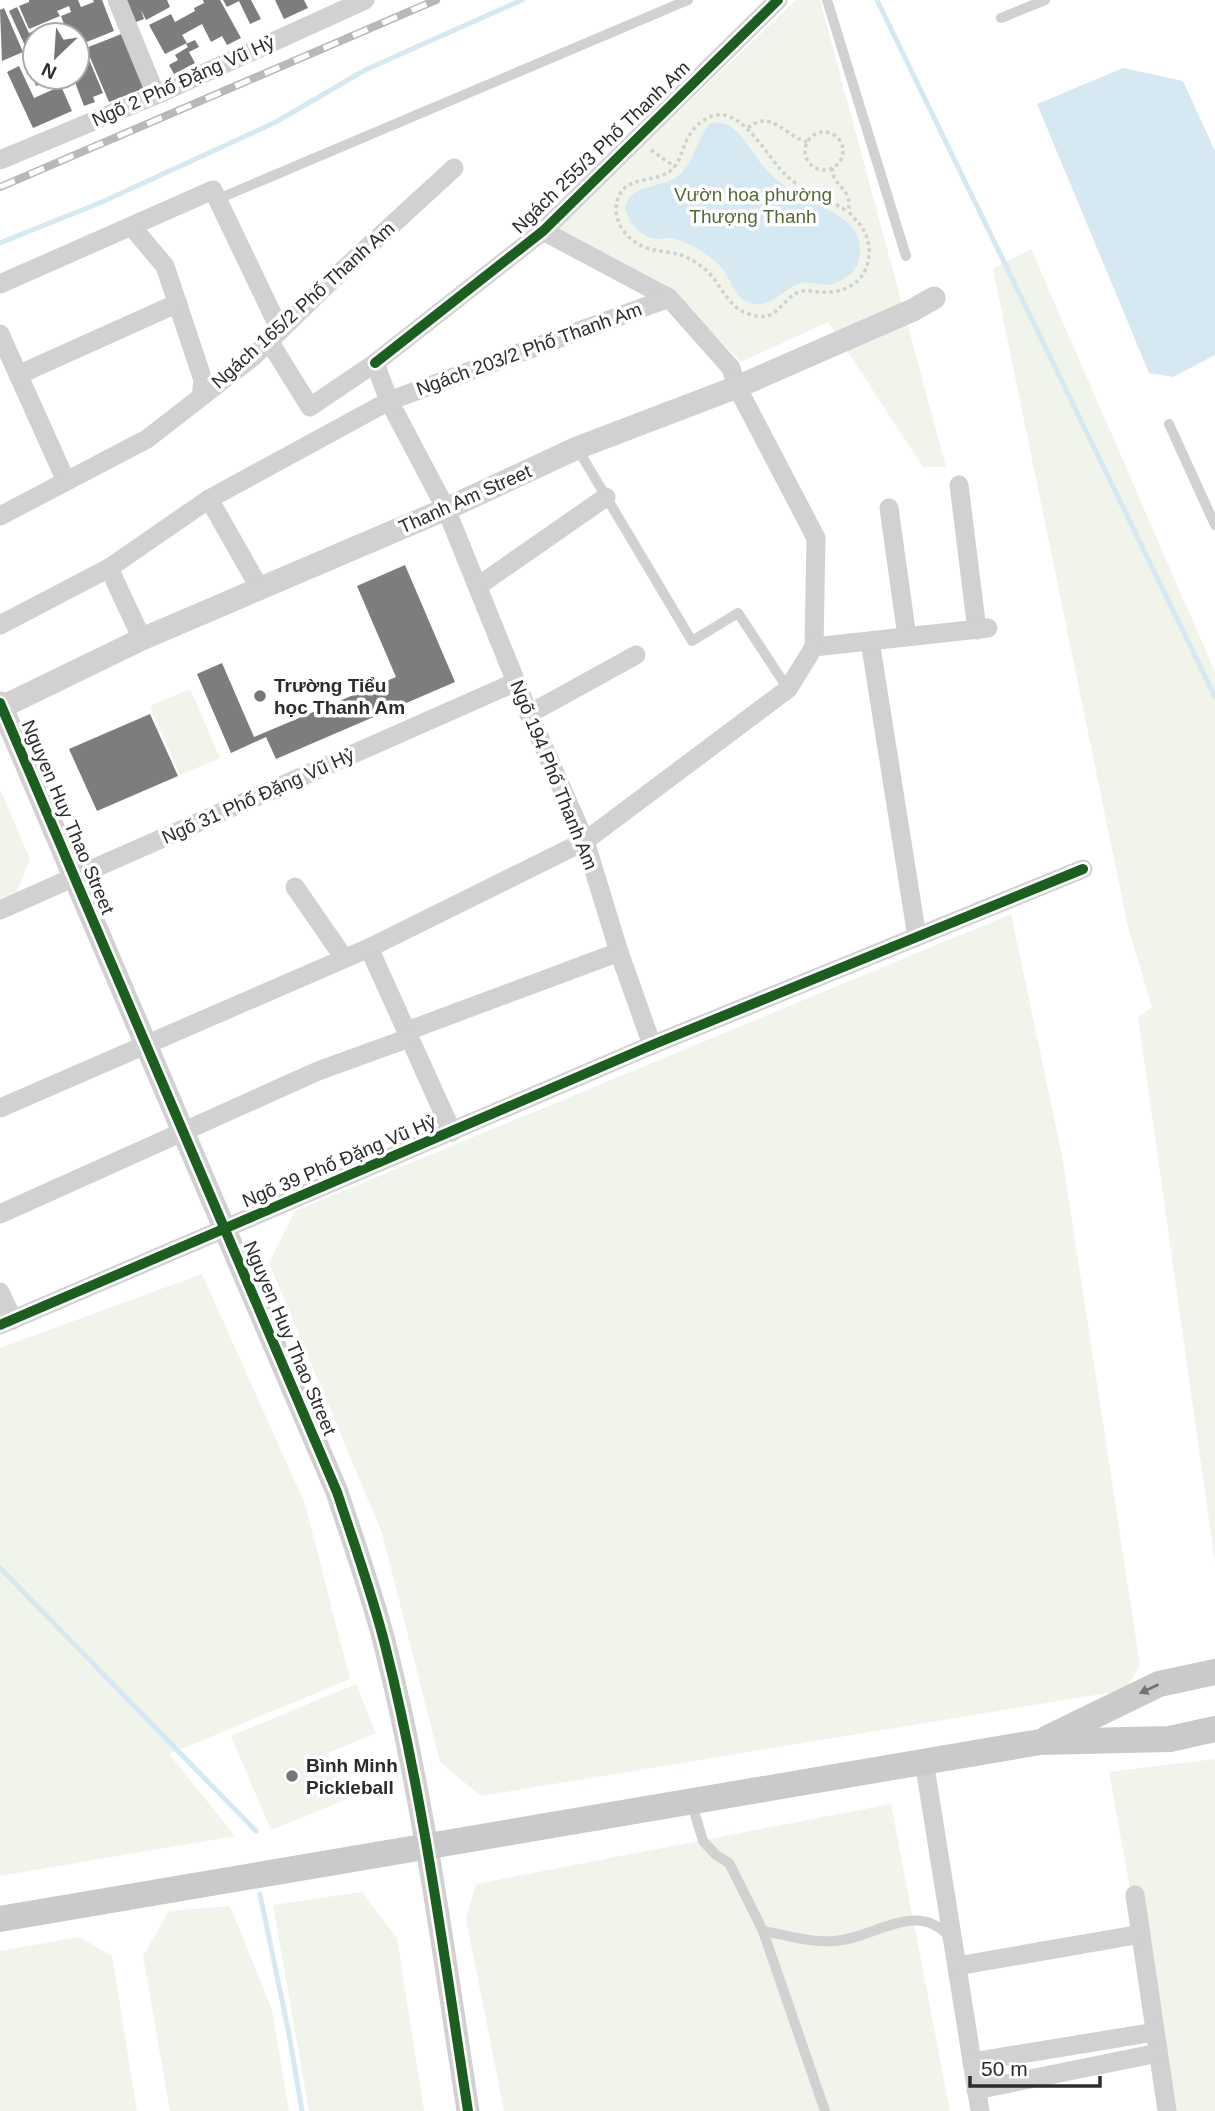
<svg xmlns="http://www.w3.org/2000/svg" width="1215" height="2111" viewBox="0 0 1215 2111" font-family="Arial,sans-serif">
<rect width="100%" height="100%" fill="#fff"/>
<!-- green -->
<g fill="#f0f4ea">
<polygon points="796,0 820,0 946,467 923,467 828,322 741,362 666,285 556,228"/>
<polygon points="1031,249 1215,672 1215,1563 1138,1017 1152,1007 1128,927 993,269"/>
<polygon points="190,689 220,758 180,775 150,706"/>
<polygon points="0,789 30,859 17,891 0,898"/>
<polygon points="1011,914 1062,1155 1140,1665 1126,1690 481,1796 440,1762 382,1533 269,1263 295,1211"/>
<polygon points="202,1274 305,1504 350,1679 169,1754 235,1836 0,1876 0,1348"/>
<polygon points="356,1684 376,1733 328,1753 347,1799 271,1830 231,1736"/>
<polygon points="1215,1759 1215,2111 1170,2111 1109,1772"/>
<polygon points="891,1804 950,2111 504,2111 466,1919 476,1884"/>
<polygon points="362,1892 397,1938 424,2111 309,2111 273,1905"/>
<polygon points="230,1906 272,2010 289,2111 170,2111 143,1956 169,1911"/>
<polygon points="79,1937 112,1956 137,2111 0,2111 0,1951"/>
</g>
<!-- water -->
<g fill="#d6e9f2">
<polygon points="1123,68 1183,81 1215,151 1215,355 1173,377 1149,373 1037,104"/>
<path d="M719 122C742 128 749 149 763 166 771 175 781 184 791 190 818 208 869 218 859 260 856 272 845 280 833 284 823 287 812 281 802 283 784 287 774 307 754 304 734 301 732 278 720 266 707 253 693 244 675 239 669 237 665 239 659 239 641 238 631 225 625 209 628 183 662 189 678 176 692 166 697 140 709 124Z"/>
</g>
<g fill="none" stroke-linecap="round" stroke-linejoin="round">
<!-- stream -->
<g stroke="#d6e9f2" stroke-width="5">
<polyline points="877,0 1215,697"/>
<polyline points="0,243 102,202 276,122 365,70 522,0"/>
<polyline points="0,1568 256,1831"/>
<polyline points="260,1894 289,2034 302,2111"/>
</g>
</g>
<!-- building -->
<g fill="#7d7d7d">
<polygon points="29,0 78,0 81,7 94,2 93,0 102,0 114,31 84,43 85,46 77,49 77,35 56,35 53,28 64,24 61,16 71,12 69,6 57,11 60,16 29,29 19,6 29,2"/>
<polygon points="122,0 167,0 170,7 146,20 141,10 144,19 131,24"/>
<polygon points="203,0 220,0 241,38 227,45 222,36 211,42 202,24 182,35 187,43 165,54 149,25 171,14 175,22 195,11 194,8 204,3"/>
<polygon points="223,0 251,0 261,19 250,24 239,1 227,7"/>
<polygon points="275,0 304,0 308,8 284,19"/>
<polygon points="17,7 29,33 40,29 43,35 35,35 35,46 27,50 9,11"/>
<polygon points="4,8 23,52 2,61 0,10"/>
<polygon points="124,33 147,87 109,102 86,48"/>
<polygon points="195,40 199,47 189,52 195,63 174,74 169,65 178,60 175,55 188,47 186,44"/>
<polygon points="88,57 103,93 93,97 95,102 84,106 73,77 77,77 77,62"/>
<polygon points="35,62 35,77 42,77 44,83 36,86 28,65"/>
<polygon points="19,66 34,98 61,86 72,111 33,128 7,72"/>
<polygon points="405,565 455,682 276,759 266,737 231,753 197,674 222,663 254,737 396,677 357,586"/>
<polygon points="150,714 178,776 97,811 69,749"/>
</g>
<g fill="none" stroke-linecap="round" stroke-linejoin="round">
<!-- path -->
<g stroke="#d1d1d1" stroke-width="3.5" stroke-dasharray="3.5 3.5" stroke-linecap="butt">
<path d="M748 128C771 108 786 137 807 142"/>
<circle cx="824" cy="151" r="19"/>
<polyline points="651,150 675,167"/>
<path d="M832 168C832 181 842 185 847 195 850 201 848 205 849 210 849 214 855 219 858 222 868 233 871 248 868 262 863 285 841 294 819 292 812 292 805 289 799 292 780 300 778 324 749 314 729 308 723 288 709 273 703 267 696 262 688 258 675 251 661 253 647 248 631 243 616 227 616 209 618 175 647 184 667 173 675 169 679 160 682 152 686 139 693 126 706 119 740 98 768 161 789 178 807 193 829 198 848 212"/>
</g>
<!-- service -->
<g stroke="#d1d1d1" stroke-width="10">
<polyline points="827,0 906,256"/>
<polyline points="1001,18 1045,0"/>
<polyline points="218,199 688,0"/>
<polyline points="1169,424 1215,525"/>
<polyline points="577,448 692,641 738,613 788,689"/>
<polyline points="691,1801 703,1841 716,1855 729,1863 763,1931 825,2111"/>
<path d="M763 1931C786 1935 810 1943 833 1941 872 1940 917 1898 949 1937"/>
</g>
<!-- minor -->
<g stroke="#d1d1d1" stroke-width="19">
<polyline points="117,0 156,95"/>
<polyline points="0,160 156,95 365,0"/>
<polyline points="132,227 165,266 203,380 201,397"/>
<polyline points="543,231 669,298 731,368 737,387 816,538 814,647"/>
<polyline points="0,284 213,190 280,330"/>
<polyline points="0,334 66,481"/>
<polyline points="269,341 310,407 375,363 543,231 778,0"/>
<polyline points="375,363 389,401 446,509 529,714 585,841 619,952 652,1045"/>
<polyline points="18,375 178,303"/>
<polyline points="959,485 977,630"/>
<polyline points="209,499 259,587"/>
<polyline points="889,508 907,637"/>
<polyline points="0,516 147,439 254,356 333,279 454,168"/>
<polyline points="109,568 142,639"/>
<polyline points="478,586 606,497"/>
<polyline points="0,625 109,568 209,499 389,401 669,298"/>
<polyline points="870,641 917,937"/>
<polyline points="814,647 988,628"/>
<polyline points="529,714 636,655"/>
<polyline points="295,887 344,958"/>
<polyline points="0,910 516,682"/>
<polyline points="369,948 452,1132"/>
<polyline points="407,1031 619,952"/>
<polyline points="0,1108 369,948 585,841 788,689 814,647"/>
<polyline points="0,1214 318,1071 409,1038"/>
<polyline points="0,1292 13,1320"/>
<polyline points="0,1325 652,1045 1083,869"/>
<polyline points="924,1761 980,2111"/>
<polyline points="1135,1895 1167,2111"/>
<polyline points="957,1966 1141,1934"/>
<polyline points="972,2062 1155,2032"/>
<polyline points="976,2090 1158,2053"/>
</g>
<!-- tertiary -->
<g stroke="#d1d1d1" stroke-width="23">
<path d="M0 703 337 1492C354 1544 373 1596 386 1649 424 1801 444 1956 468 2111"/>
<polyline points="0,708 142,639 446,509 577,448 737,387 913,310 934,298"/>
</g>
<!-- secondary -->
<g stroke="#cacaca" stroke-width="26">
<polyline points="1048,1738 1159,1684 1215,1672"/>
<polyline points="0,1919 1040,1742 1170,1739 1215,1729"/>
</g>
<defs>
<polyline id="rail" points="0,187 436,0"/>
</defs>
<!-- rail casing -->
<use href="#rail" stroke="#b8b8b8" stroke-width="8"/>
<!-- rail -->
<use href="#rail" stroke="#fff" stroke-width="5" stroke-dasharray="16" stroke-linecap="butt"/>
<defs>
<g id="cycleway">
<polyline points="375,363 543,231 778,0"/>
<path d="M0 703 337 1492C354 1544 373 1596 386 1649 424 1801 444 1956 468 2111"/>
<polyline points="0,1325 652,1045 1083,869"/>
</g>
</defs>
<!-- cycleway casing -->
<use href="#cycleway" stroke="#fff" stroke-width="15"/>
<!-- cycleway -->
<use href="#cycleway" stroke="#1b5e20" stroke-width="10"/>
</g>
<!-- one-way arrows -->
<defs><path id="oneway-solid" d="M-6-.8H1V-3.2L6.5 0L1 3.2V.8H-6Z" transform="scale(1.75)"/></defs>
<use fill="#737373" href="#oneway-solid" transform="translate(1149 1689) rotate(155)"/>
<!-- markers -->
<g fill="#767676" stroke="#fff" stroke-width="2.5">
<circle cx="260" cy="696" r="7"/>
<circle cx="292" cy="1776" r="7"/>
</g>
<g text-anchor="middle" dominant-baseline="central" stroke-width="7" stroke-linejoin="round" paint-order="stroke">
<!-- street labels -->
<g font-size="19" fill="#2c2c2c" stroke="#fff">
<text transform="translate(183 81) rotate(-24)">Ngõ 2 Phố Đặng Vũ Hỷ</text>
<text transform="translate(601 147) rotate(-44)">Ngách 255/3 Phố Thanh Am</text>
<text transform="translate(303 305) rotate(-42)">Ngách 165/2 Phố Thanh Am</text>
<text transform="translate(529 349) rotate(-20)">Ngách 203/2 Phố Thanh Am</text>
<text transform="translate(465 499) rotate(-24)">Thanh Am Street</text>
<text transform="translate(554 775) rotate(68)">Ngõ 194 Phố Thanh Am</text>
<text transform="translate(258 796) rotate(-24)">Ngõ 31 Phố Đặng Vũ Hỷ</text>
<text transform="translate(68 817) rotate(67)">Nguyen Huy Thao Street</text>
<text transform="translate(339 1161) rotate(-23)">Ngõ 39 Phố Đặng Vũ Hỷ</text>
<text transform="translate(290 1338) rotate(67)">Nguyen Huy Thao Street</text>
</g>
<!-- park labels -->
<g font-size="19" fill="#546939" stroke="#fff">
<text x="753" y="194">Vườn hoa phường<tspan x="753" dy="22">Thượng Thanh</tspan></text>
</g>
<!-- poi labels -->
<g font-size="19" font-weight="bold" fill="#2c2c2c" stroke="#fff" text-anchor="start">
<text x="274" y="685">Trường Tiểu<tspan x="274" dy="22">học Thanh Am</tspan></text>
<text x="306" y="1765">Bình Minh<tspan x="306" dy="22">Pickleball</tspan></text>
</g>
</g>
<!-- north arrow -->
<g transform="translate(56 56) rotate(205)"><circle r="33" fill="#ffffff" stroke="#ababab" stroke-width="2"/>
<path d="M0-5L12 26L0 18L-12 26Z" fill="#767676"/>
<text y="-10" font-size="19" font-weight="bold" text-anchor="middle" fill="#2c2c2c">N</text>
</g>
<!-- scale -->
<path d="M970 2076v10h130v-10" fill="none" stroke="#2c2c2c" stroke-width="3.5"/>
<text x="981" y="2076" font-size="21" fill="#2c2c2c" stroke="#ffffff" stroke-width="5" paint-order="stroke">50 m</text>
</svg>
